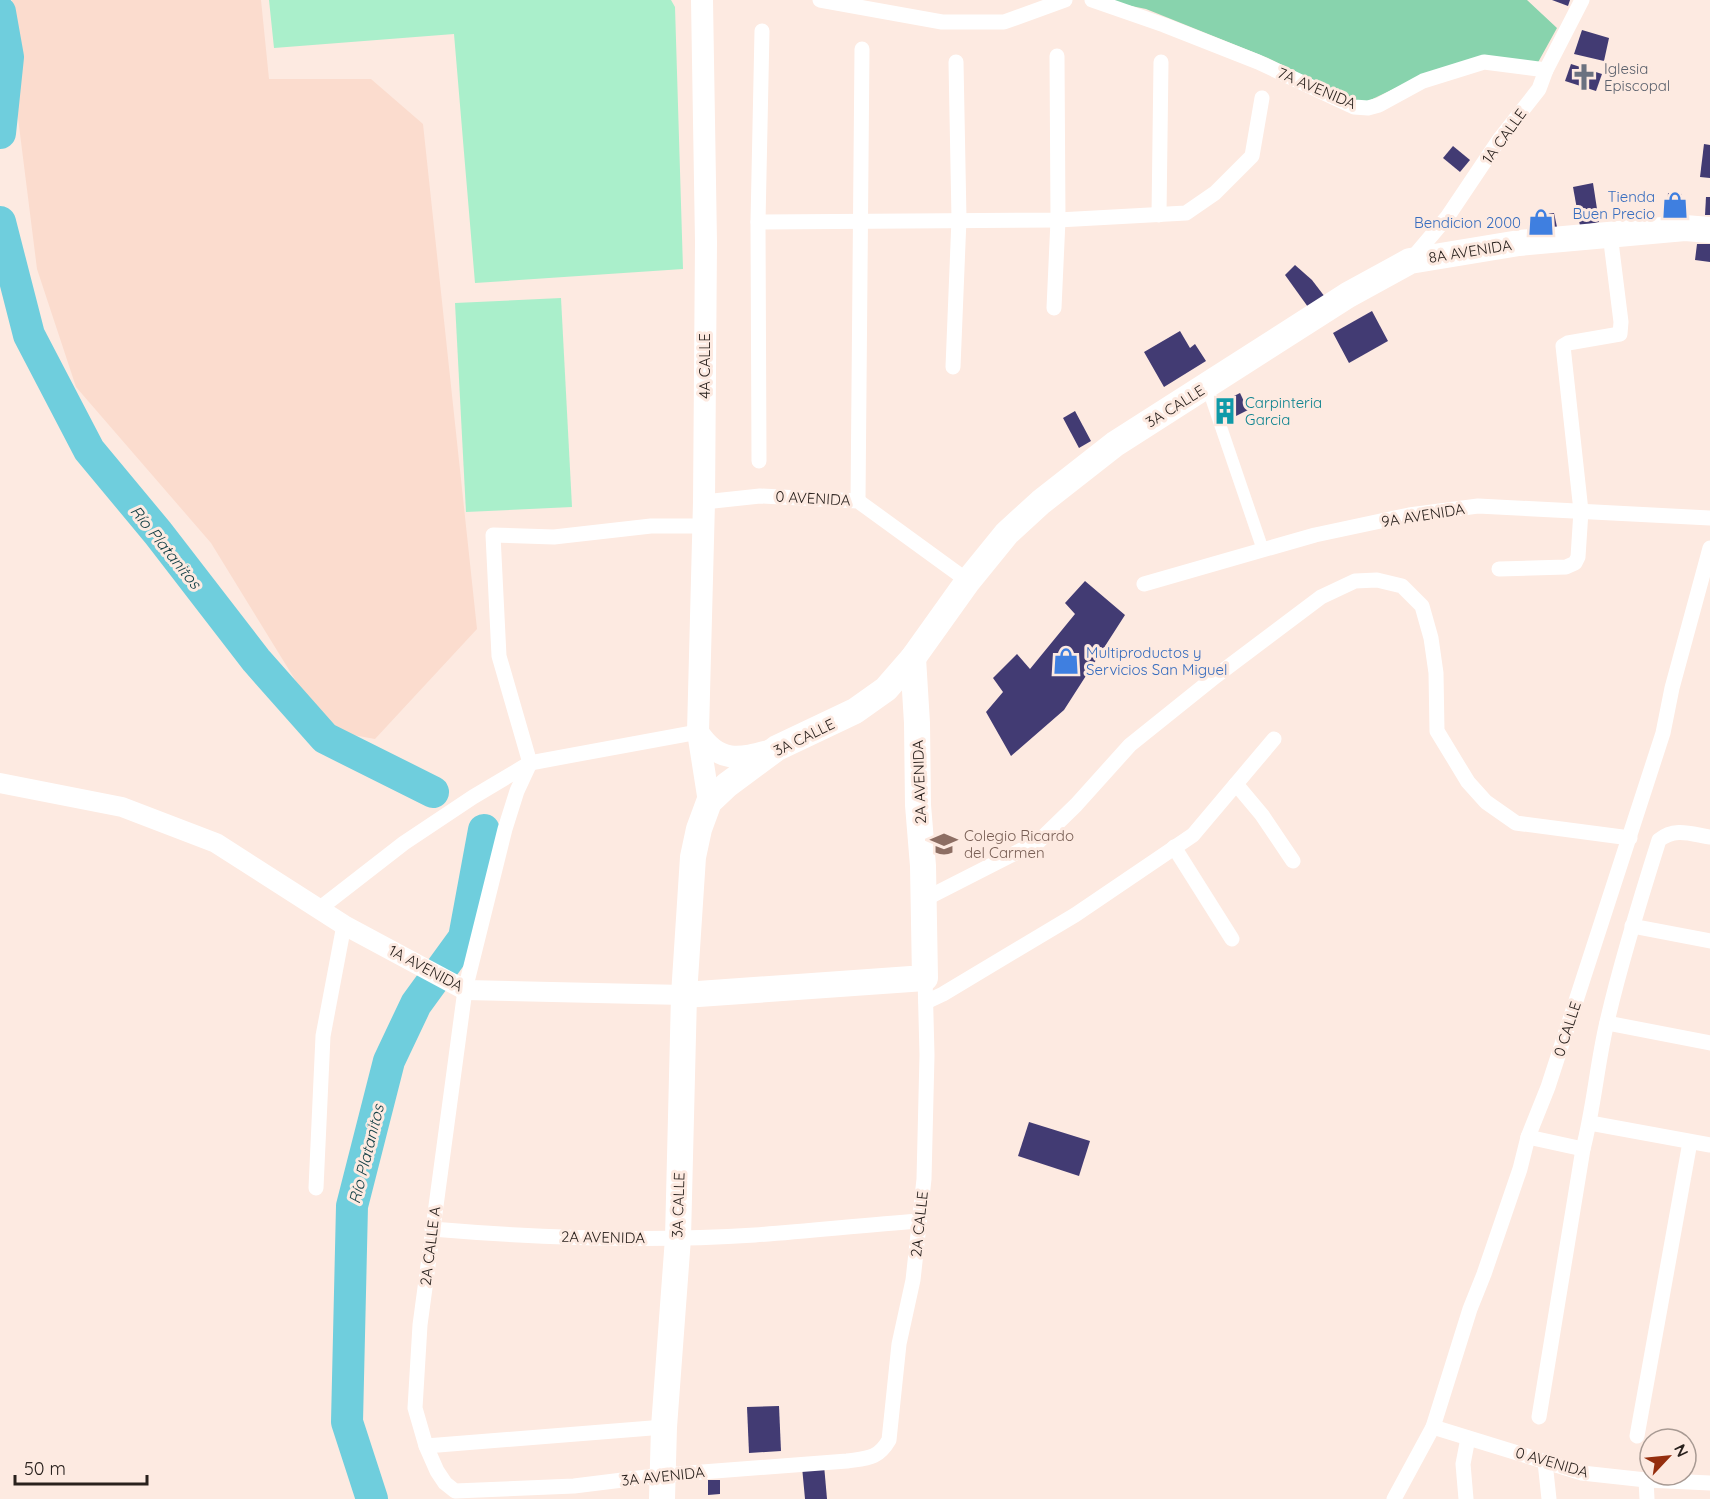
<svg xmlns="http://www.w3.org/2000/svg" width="1710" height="1499" viewBox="0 0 1710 1499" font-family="Quicksand,sans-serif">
<rect width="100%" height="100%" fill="#fdeae1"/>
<!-- built -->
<polygon fill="#fbdcce" points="12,0 261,0 269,79 371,79 423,124 477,629 375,739 326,730 211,543 76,387 37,269 17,110"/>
<!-- green -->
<g fill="#aaefcb">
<polygon points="269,0 671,0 675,7 683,269 475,283 454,34 274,48"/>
<polygon points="561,298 572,507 466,512 455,303"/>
</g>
<!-- forest -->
<polygon fill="#88d3ad" points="1102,0 1527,0 1557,28 1536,66 1485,61 1427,73 1362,104 1268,58 1146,9"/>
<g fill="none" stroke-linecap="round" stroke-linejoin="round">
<!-- river -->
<g stroke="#6fcedd" stroke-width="32">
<polyline points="0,12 8,57 0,133"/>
<polyline points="0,222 29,335 89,450 158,533 256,660 325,738 433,792"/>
<polyline points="372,1499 347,1422 352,1206 389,1061 416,1004 464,938 484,830"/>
</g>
</g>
<!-- building -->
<g fill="#423b73">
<polygon points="1552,0 1570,0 1568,6"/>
<polygon points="1582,30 1609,38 1604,61 1574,54"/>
<polygon points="1571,64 1602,74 1596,91 1565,81"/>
<polygon points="1704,144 1710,145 1710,178 1700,177"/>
<polygon points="1453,146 1470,160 1460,172 1443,158"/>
<polygon points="1593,183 1599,222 1580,226 1573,187"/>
<polygon points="1668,193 1682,194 1682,217 1667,217"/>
<polygon points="1706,197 1710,197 1710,215 1705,215"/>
<polygon points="1554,213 1557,227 1533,231 1531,216"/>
<polygon points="1697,244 1710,244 1710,262 1695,260"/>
<polygon points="1295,265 1312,280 1325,297 1308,307 1285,275"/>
<polygon points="1372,311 1388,341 1349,363 1333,333"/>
<polygon points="1180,331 1190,348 1195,344 1206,361 1164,387 1144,352"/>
<polygon points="1240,393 1248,410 1226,421 1218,404"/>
<polygon points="1075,411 1091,441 1079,448 1063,418"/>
<polygon points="1085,581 1125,615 1064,710 1011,756 986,712 1003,692 993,678 1017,654 1030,669 1075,614 1065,603"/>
<polygon points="1029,1122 1090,1141 1079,1176 1018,1156"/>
<polygon points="779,1406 781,1451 749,1453 747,1407"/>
<polygon points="824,1465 827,1499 805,1499 802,1467"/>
<polygon points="708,1480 720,1480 720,1494 708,1495"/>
</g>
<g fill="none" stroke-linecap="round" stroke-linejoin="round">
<!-- pedestrian -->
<polyline stroke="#fff" stroke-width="12" points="1207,386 1263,550"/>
<!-- minor -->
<g stroke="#fff" stroke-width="15">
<polyline points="820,0 942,22 1004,22 1065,0"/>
<polyline points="1092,0 1164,25 1258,62 1354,107 1368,108 1379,105 1423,81 1484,62 1546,70"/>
<polyline points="1159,215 1161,62"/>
<polyline points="758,222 1058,220 1186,213 1215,193 1252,156 1262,98"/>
<polyline points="1410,261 1448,216 1499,140 1539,89 1546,70 1582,0"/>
<polyline points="1054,308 1058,220 1057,56"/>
<polyline points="953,367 959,219 956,62"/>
<polyline points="759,461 758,222 762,31"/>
<polyline points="858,501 862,49"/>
<polyline points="704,502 760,496 858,501 968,581"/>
<path d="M704 526H651L554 537 493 535 499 656 530 763 517 791 505 829 465 990 420 1325 415 1408 426 1446 437 1471 445 1483 455 1491 574 1486 663 1475 847 1461C868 1458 878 1459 889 1440L899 1344 913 1280 924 1179 927 1055 925 978"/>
<polyline points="1499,569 1566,567 1575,563 1578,557 1581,511 1563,346 1568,343 1620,334 1621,322 1610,234"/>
<polyline points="1144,584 1315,535 1409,515 1478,506 1710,518"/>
<polyline points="1236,784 1262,815 1293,861"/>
<polyline points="1174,847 1232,939"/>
<polyline points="923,900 1039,841 1076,805 1130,745 1216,676 1321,597 1355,581 1377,580 1402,586 1422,606 1431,638 1436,673 1437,731 1468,782 1486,802 1516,823 1630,838"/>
<polyline points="319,909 404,843 473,797 530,763 698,732"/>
<polyline points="1632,926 1710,941"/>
<polyline points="926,1002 943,994 1075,915 1193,835 1274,739"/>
<polyline points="1607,1023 1710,1043"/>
<polyline points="1590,1123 1710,1145"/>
<polyline points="1528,1137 1583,1149"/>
<polyline points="316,1188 323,1036 344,925"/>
<path d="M432 1229C539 1238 648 1242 755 1235 810 1231 864 1225 919 1221"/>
<path d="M1539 1417 1583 1149C1594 1107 1597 1064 1607 1022 1621 961 1640 900 1659 840 1675 827 1691 834 1710 837"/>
<polyline points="1433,1427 1582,1473 1646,1480 1710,1483"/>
<polyline points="1637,1436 1690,1142"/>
<polyline points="426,1446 664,1427"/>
<polyline points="1545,1462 1549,1499"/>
<polyline points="1646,1480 1647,1499"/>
<polyline points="1394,1499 1433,1427 1470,1309 1484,1274 1520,1169 1528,1137 1548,1087 1663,733 1672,688 1710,548"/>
<polyline points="1466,1499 1463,1464 1468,1438"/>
</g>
<!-- tertiary -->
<polyline stroke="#fff" stroke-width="20" points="0,783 122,807 216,843 344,925 465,990 684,995"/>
<!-- secondary -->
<g stroke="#fff" stroke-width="22">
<polyline points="702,0 706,242 704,502 698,732 709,802"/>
<path d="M698 732C719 764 739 759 772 750"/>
</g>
<!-- primary -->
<g stroke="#fff" stroke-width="26">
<polyline points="684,995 925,978 923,866 918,805 917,723 913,658"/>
<polyline points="662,1499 664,1427 678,1238 684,995 693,857 699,829 709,802 727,785 777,748 855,711 886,689 913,658 968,581 1007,533 1041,502 1115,444 1348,295 1410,261 1519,243 1685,228 1710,230"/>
</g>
</g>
<!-- icons -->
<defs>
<symbol id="church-bare" viewBox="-9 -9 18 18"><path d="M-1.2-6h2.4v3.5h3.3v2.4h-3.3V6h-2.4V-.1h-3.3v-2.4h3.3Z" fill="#6b7280" stroke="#fdeae1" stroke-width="2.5" paint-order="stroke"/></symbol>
<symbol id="shop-bare" viewBox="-9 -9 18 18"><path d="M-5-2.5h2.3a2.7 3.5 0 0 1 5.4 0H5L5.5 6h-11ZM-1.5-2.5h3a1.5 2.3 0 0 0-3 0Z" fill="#3f7fe0" stroke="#fdeae1" stroke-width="2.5" paint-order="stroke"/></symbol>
<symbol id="building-bare" viewBox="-9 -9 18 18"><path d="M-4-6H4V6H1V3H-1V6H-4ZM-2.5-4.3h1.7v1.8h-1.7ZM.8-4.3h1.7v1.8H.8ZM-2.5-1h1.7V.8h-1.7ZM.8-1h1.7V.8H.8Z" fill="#0f9aa8" stroke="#fdeae1" stroke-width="2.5" paint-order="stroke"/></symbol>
<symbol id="school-bare" viewBox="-9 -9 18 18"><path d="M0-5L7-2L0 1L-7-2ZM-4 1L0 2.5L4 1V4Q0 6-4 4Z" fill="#8d6e63" stroke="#fdeae1" stroke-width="2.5" paint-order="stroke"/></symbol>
</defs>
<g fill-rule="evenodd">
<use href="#church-bare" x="1565" y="58" width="38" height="38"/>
<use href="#shop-bare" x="1656" y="186" width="38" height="38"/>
<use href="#shop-bare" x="1522" y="203" width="38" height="38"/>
<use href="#building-bare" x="1206" y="392" width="38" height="38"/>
<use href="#shop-bare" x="1047" y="642" width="38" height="38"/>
<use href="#school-bare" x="925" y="825" width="38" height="38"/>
</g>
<g text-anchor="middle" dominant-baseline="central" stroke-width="6" stroke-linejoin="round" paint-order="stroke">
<!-- worship labels -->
<g font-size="15" fill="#5b616d" stroke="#fdeae1" text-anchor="start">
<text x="1604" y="68">Iglesia<tspan x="1604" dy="17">Episcopal</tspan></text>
</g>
<!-- street labels -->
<g font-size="15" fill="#29211d" stroke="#fdeae1">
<text transform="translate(1317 88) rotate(23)">7A AVENIDA</text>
<text transform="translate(1504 136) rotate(-54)">1A CALLE</text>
<text transform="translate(1470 251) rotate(-9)">8A AVENIDA</text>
<text transform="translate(704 366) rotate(-90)">4A CALLE</text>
<text transform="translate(1175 406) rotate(-32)">3A CALLE</text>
<text transform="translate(813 498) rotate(3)">0 AVENIDA</text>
<text transform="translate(1423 515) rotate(-9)">9A AVENIDA</text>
<text transform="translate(804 737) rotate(-26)">3A CALLE</text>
<text transform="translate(919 782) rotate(-92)">2A AVENIDA</text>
<text transform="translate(426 968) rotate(28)">1A AVENIDA</text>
<text transform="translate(1567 1029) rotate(-72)">0 CALLE</text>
<text transform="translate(678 1205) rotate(-88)">3A CALLE</text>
<text transform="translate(919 1224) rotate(-84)">2A CALLE</text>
<text transform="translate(603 1237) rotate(1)">2A AVENIDA</text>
<text transform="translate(430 1246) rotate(-83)">2A CALLE A</text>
<text transform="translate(1552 1462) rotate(16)">0 AVENIDA</text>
<text transform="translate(663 1476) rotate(-6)">3A AVENIDA</text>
</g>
<!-- shop labels -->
<g font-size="15" fill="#366cbe" stroke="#fdeae1" text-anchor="end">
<text x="1655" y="196">Tienda<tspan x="1655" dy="17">Buen Precio</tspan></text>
<text x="1521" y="222">Bendicion 2000</text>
<text x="1086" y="652" text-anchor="start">Multiproductos y<tspan x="1086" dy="17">Servicios San Miguel</tspan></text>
</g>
<!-- culture labels -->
<g font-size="15" fill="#0d838f" stroke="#fdeae1" text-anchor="start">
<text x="1245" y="402">Carpinteria<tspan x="1245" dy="17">Garcia</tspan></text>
</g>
<!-- education labels -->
<g font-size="15" fill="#785e54" stroke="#fdeae1" text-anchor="start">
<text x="964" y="835">Colegio Ricardo<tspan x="964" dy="17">del Carmen</tspan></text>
</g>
<!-- water labels -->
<g font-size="16" font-style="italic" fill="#144147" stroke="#fdeae1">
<text transform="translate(166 547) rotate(51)">Río Platanitos</text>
<text transform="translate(366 1154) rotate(-76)">Río Platanitos</text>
</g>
</g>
<!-- north arrow -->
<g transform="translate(1668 1457) rotate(64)"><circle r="28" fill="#fdeae1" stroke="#a89a93" stroke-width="1.5"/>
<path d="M0-4.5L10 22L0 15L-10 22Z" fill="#952e0e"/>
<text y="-9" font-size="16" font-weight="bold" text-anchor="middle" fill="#29211d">N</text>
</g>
<!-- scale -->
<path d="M15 1475v9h132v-9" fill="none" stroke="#29211d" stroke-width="3"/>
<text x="24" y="1475" font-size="18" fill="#29211d" stroke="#fdeae1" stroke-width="4.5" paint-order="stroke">50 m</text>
</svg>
